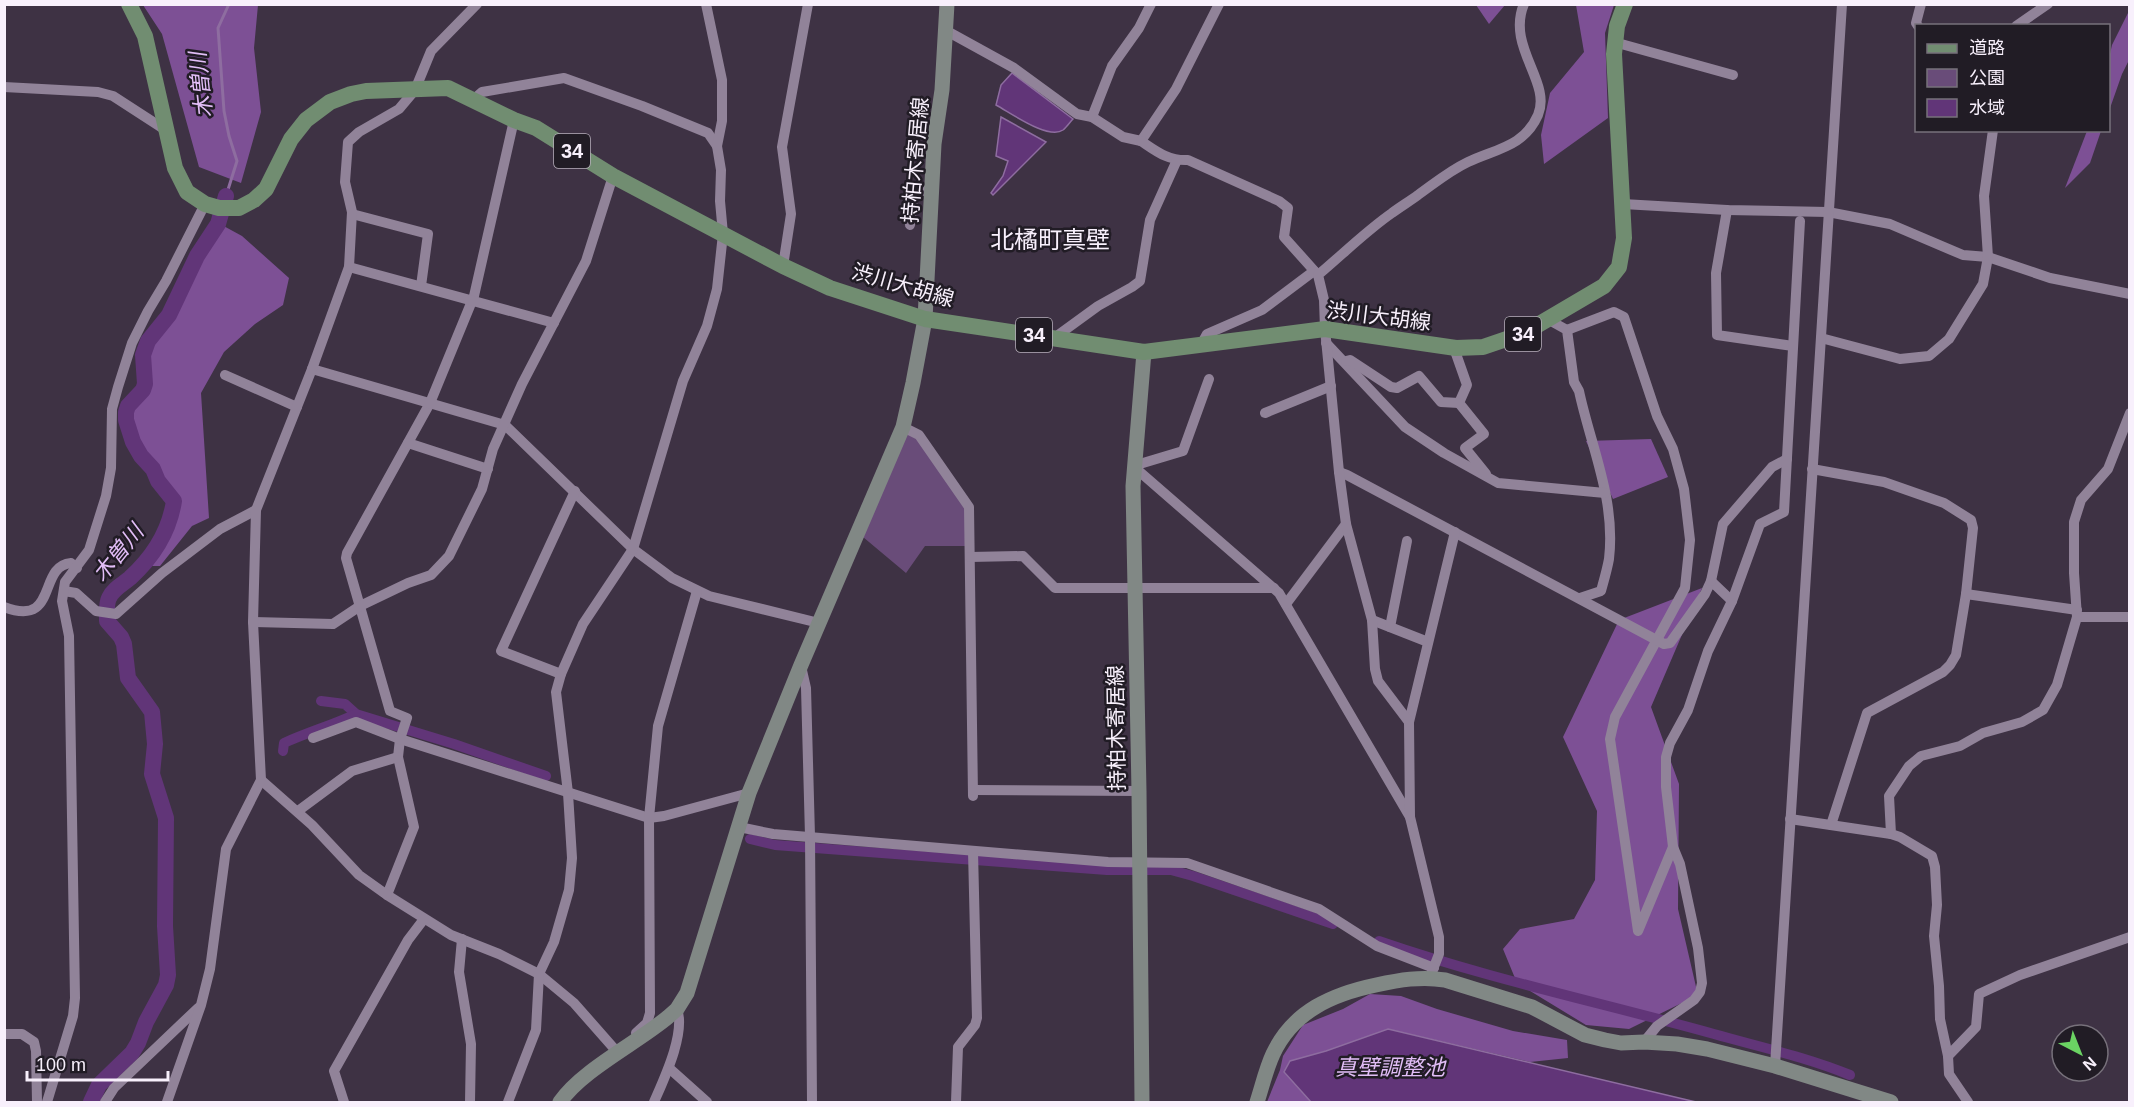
<svg xmlns="http://www.w3.org/2000/svg" width="2134" height="1107" viewBox="0 0 2134 1107" font-family="Helvetica,'Noto Sans JP',sans-serif">
<rect width="100%" height="100%" fill="#3e3244"/>
<!-- green -->
<polygon fill="#694c79" points="907,434 916,437 965,506 966,546 925,546 906,573 863,537"/>
<!-- forest -->
<g fill="#7d5095">
<polygon points="143,5 258,5 254,48 261,112 241,183 199,167 162,34"/>
<polygon points="1476,5 1505,5 1489,24"/>
<polygon points="1576,5 1614,5 1605,33 1608,118 1544,164 1541,135 1550,93 1584,52"/>
<polygon points="2129,11 2129,60 2122,74 2109,111 2109,58 2112,45"/>
<polygon points="2087,131 2101,131 2090,163 2065,188"/>
<path d="M220 224 242 236 289 278 283 305 255 324 224 352 201 393 209 518 192 526 160 566H146C162 548 173 525 175 500 162 481 130 440 128 417 128 402 143 399 147 387 152 374 144 359 148 346 152 334 163 328 170 318 177 308 181 295 186 284 196 263 208 244 220 224Z"/>
<polygon points="1651,439 1668,477 1613,499 1586,441"/>
<polygon points="1702,588 1651,707 1679,784 1678,909 1697,991 1688,1000 1629,1029 1586,1025 1517,983 1503,949 1520,929 1574,919 1595,880 1597,811 1563,737 1619,620"/>
<polygon points="1370,994 1401,996 1437,1009 1513,1031 1567,1040 1568,1058 1530,1062 1388,1029 1326,1051 1290,1061 1284,1072 1311,1102 1267,1102 1280,1070 1283,1056 1303,1025 1343,1009"/>
</g>
<!-- water -->
<g fill="#613578" stroke="#8e6da0" stroke-width="1.5">
<path d="M1012 73 1073 119C1070 122 1067 127 1063 130 1048 140 1011 113 996 105L1001 85Z"/>
<polygon points="1001,117 1046,142 993,195 991,193 1003,176 1008,161 996,156"/>
<polygon points="1388,1029 1696,1102 1311,1102 1284,1072 1290,1061 1326,1051"/>
</g>
<g fill="none" stroke-linecap="round" stroke-linejoin="round">
<!-- stream -->
<polyline stroke="#8e6da0" stroke-width="3" points="226,196 237,161 229,136 224,111 218,28 229,4"/>
<!-- canal -->
<g stroke="#613578" stroke-width="10">
<polyline points="321,701 345,704 356,714 454,744 546,776"/>
<path d="M283 751 284 743C308 732 333 725 356 714"/>
<polyline points="750,839 775,845 1107,870 1171,870 1193,876 1333,924"/>
<path d="M1379 941C1489 979 1603 1003 1714 1034 1760 1047 1806 1057 1850 1075"/>
</g>
<!-- river -->
<path stroke="#613578" stroke-width="16" d="M91 1102 99 1085 132 1053 138 1043 146 1022 166 985 168 975 165 926 166 818 152 774 155 744 152 712 128 678 124 644 121 637 107 621C107 614 106 604 109 598 113 589 123 584 130 578 153 557 169 533 174 501L158 481 153 469 141 456 133 442 126 420V412L128 406 143 390 145 384 143 355 148 341 169 315 197 256 218 224 226 196"/>
<!-- street -->
<g stroke="#918399" stroke-width="10">
<polyline points="1918,26 1916,23 1921,4"/>
<polyline points="2016,26 2048,4"/>
<polyline points="945,30 1014,68 1077,114 1092,117 1123,137 1141,141 1176,89 1219,4"/>
<polyline points="1614,42 1733,75"/>
<polyline points="4,87 98,92 113,96 167,131"/>
<polyline points="474,99 482,92 564,78 642,106 708,133 717,146"/>
<polyline points="1092,117 1112,66 1139,28 1151,4"/>
<polyline points="514,120 474,296 430,403 347,553 346,558 390,711 407,718 400,739 398,757 414,827 387,895 451,935 499,954 539,974 574,1003 618,1053"/>
<path d="M1141 141C1156 151 1168 161 1188 160L1279 201 1288 208 1284 237 1318 275"/>
<polyline points="1623,204 1727,210 1828,212 1890,224 1963,255 1988,257 2050,278 2130,294"/>
<polyline points="1727,210 1716,273 1717,335 1793,346"/>
<polyline points="352,214 428,234 421,286"/>
<polyline points="910,225 913,200 919,191 932,190"/>
<polyline points="783,266 791,214 782,147 808,4"/>
<polyline points="349,267 554,323"/>
<path d="M1549 320 1567 330 1574 382 1579 391C1591 447 1616 500 1609 559 1607 570 1604 580 1601 591L1580 598"/>
<polyline points="1567,330 1614,312 1624,317 1657,416 1673,449 1684,489 1690,540 1685,588 1615,717 1610,739 1638,931 1673,847"/>
<polyline points="1054,338 1098,306 1132,287 1140,281 1150,220 1177,160"/>
<polyline points="1821,338 1900,359 1929,356 1949,339 1983,284 1988,257 1984,196 1993,130"/>
<polyline points="1326,343 1405,427 1444,453 1498,483 1605,493"/>
<polyline points="1201,345 1207,334 1262,310 1314,271"/>
<polyline points="1454,348 1467,385 1459,403 1484,434 1465,448 1486,474"/>
<polyline points="1346,361 1350,360 1391,387 1397,388 1419,376 1441,402 1459,403"/>
<polyline points="312,369 505,425 633,549 672,578 709,596 819,623"/>
<polyline points="225,375 297,407"/>
<polyline points="1209,379 1183,451 1133,466 1279,593 1410,817 1439,937 1439,954 1430,977"/>
<polyline points="1265,413 1331,386"/>
<polyline points="903,427 919,435 969,507 973,796"/>
<polyline points="408,443 488,469"/>
<polyline points="1812,469 1884,482 1944,503 1971,520 1973,528 1966,594 1956,655 1950,665 1943,672 1867,713 1831,825"/>
<polyline points="1339,472 1347,475 1664,644 1670,643 1705,594 1711,581 1732,601 1708,651 1688,710 1670,743 1666,757 1666,787 1673,847 1680,864 1698,948 1702,983 1700,992 1694,1000 1657,1026 1644,1042"/>
<polyline points="970,557 1023,556 1055,588 1274,588"/>
<polyline points="1711,581 1723,524 1772,467 1787,459"/>
<polyline points="64,591 76,593 96,611 116,614 162,573 220,529 256,510"/>
<polyline points="1966,594 2077,610"/>
<polyline points="1732,601 1760,524 1784,512 1800,221"/>
<polyline points="1286,604 1346,524"/>
<path d="M4 607C59 628 37 566 71 563L77 568"/>
<polyline points="2077,617 2130,617"/>
<polyline points="1372,620 1428,642"/>
<polyline points="253,622 333,624 360,606 408,583 431,575 449,556 482,489 493,449 522,384 586,261 613,176"/>
<polyline points="1390,627 1407,541"/>
<polyline points="801,666 806,688 810,836 812,1102"/>
<polyline points="561,674 501,651 575,491"/>
<polyline points="1409,722 1455,532"/>
<polyline points="313,738 356,722 400,739 649,818 664,816 749,793"/>
<polyline points="261,780 312,825 359,875 387,895"/>
<polyline points="973,790 1139,791"/>
<polyline points="298,811 352,771 398,757"/>
<path d="M1410 817 1409 722 1378 681 1375 669 1372 620 1346 524 1339 472 1325 329 1324 300 1318 275C1342 255 1366 231 1392 213 1400 207 1410 201 1418 195 1435 183 1449 171 1468 162 1495 149 1524 147 1538 115 1552 82 1506 47 1524 4"/>
<polyline points="1790,819 1891,834"/>
<polyline points="739,827 773,834 1108,862 1187,863 1319,909 1377,946 1434,968"/>
<polyline points="462,939 459,972 471,1044 470,1102"/>
<polyline points="636,1033 647,1023 650,1013 649,818 658,726 697,591"/>
<polyline points="4,1034 22,1034 34,1042 36,1051 37,1102"/>
<polyline points="1948,1056 1940,1019 1939,986 1934,936 1937,905 1935,867 1932,856 1900,837 1891,834 1889,796 1909,766 1921,756 1960,746 1983,733 2022,722 2043,710 2057,685 2077,617 2074,573 2074,522 2081,500 2108,469 2130,413"/>
<polyline points="1775,1066 1842,4"/>
<polyline points="669,1068 707,1102"/>
<polyline points="47,1102 73,1016 75,998 69,636 62,601 65,582 89,550 106,496 111,468 112,409 118,387 132,343 148,311 166,281 205,204"/>
<polyline points="105,1102 114,1088 198,1008"/>
<polyline points="167,1102 201,1005 210,969 226,849 261,780 253,622 256,510 312,369 349,267 352,212 345,182 348,142 359,132 399,109 415,90 431,51 477,4"/>
<polyline points="344,1102 334,1071 408,940 424,919"/>
<polyline points="508,1102 536,1030 539,974 554,942 569,890 572,858 568,793 556,692 561,674 583,624 633,549 683,381 707,326 717,289 723,234 720,201 721,170 717,146 722,121 722,80 706,4"/>
<path d="M654 1102C664 1079 686 1033 677 1009"/>
<polyline points="956,1102 958,1047 975,1025 977,1018 973,851"/>
<polyline points="1968,1102 1949,1074 1948,1056 1976,1027 1979,994 2020,975 2130,937"/>
</g>
<!-- secondary -->
<g stroke="#818885" stroke-width="15">
<path d="M560 1102C582 1070 637 1043 668 1017L677 1009 687 993 749 793 801 665 903 427 913 383 925 319 934 144 942 90 947 4"/>
<polyline points="1142,1102 1139,791 1133,486 1144,352"/>
<path d="M1257 1102C1262 1087 1266 1069 1273 1054 1293 1011 1333 994 1376 985 1399 980 1421 976 1445 980L1532 1007 1585 1035 1605 1040 1621 1043 1644 1042 1677 1044 1707 1049 1775 1066 1891 1102"/>
</g>
<!-- primary -->
<polyline stroke="#718d71" stroke-width="16" points="129,4 145,36 175,168 187,192 205,204 219,208 239,208 254,200 266,189 291,139 306,120 330,102 351,94 366,91 448,88 514,120 536,128 613,176 783,266 830,288 925,319 1144,352 1325,329 1456,348 1483,347 1524,333 1604,286 1619,267 1624,238 1614,54 1617,26 1625,4"/>
</g>
<g text-anchor="middle" dominant-baseline="central" stroke-width="5" stroke-linejoin="round" paint-order="stroke">
<!-- shield labels -->
<g fill="#211c25" stroke="#b8b0bc" stroke-width="1.5">
<rect x="554" y="134" width="36" height="34" rx="4.5"/>
<rect x="1505" y="317" width="36" height="34" rx="4.5"/>
<rect x="1016" y="318" width="36" height="34" rx="4.5"/>
</g>
<g font-size="20" font-weight="bold" fill="#f8f0fc">
<text x="572" y="151">34</text>
<text x="1523" y="334">34</text>
<text x="1034" y="335">34</text>
</g>
<!-- street labels -->
<g font-size="21" fill="#f8f0fc" stroke="#211c25">
<text transform="translate(915 160) rotate(-85)">持柏木寄居線</text>
<text transform="translate(903 285) rotate(16)">渋川大胡線</text>
<text transform="translate(1379 316) rotate(7)">渋川大胡線</text>
<text transform="translate(1116 728) rotate(-91)">持柏木寄居線</text>
</g>
<!-- water labels -->
<g font-size="22" font-style="italic" fill="#e1bdf6" stroke="#211c25">
<text transform="translate(201 85) rotate(-96)">木曽川</text>
<text transform="translate(118 553) rotate(-51)">木曽川</text>
<text x="1390" y="1067">真壁調整池</text>
</g>
<!-- quarter labels -->
<g font-size="24" fill="#f8f0fc" stroke="#211c25">
<text x="1050" y="239">北橘町真壁</text>
</g>
</g>
<!-- border -->
<rect width="2134" height="1107" fill="none" stroke="#f8f0fc" stroke-width="12"/>
<!-- legend -->
<rect x="1915" y="24" width="195" height="108" fill="#211c25" stroke="#77717b" stroke-width="1.5"/>
<rect x="1927" y="44" width="30" height="9" fill="#718d71" stroke="#77717b" stroke-width="1.5"/>
<text x="1969" y="54" font-size="18" fill="#f8f0fc">道路</text>
<rect x="1927" y="69" width="30" height="18" fill="#694c79" stroke="#77717b" stroke-width="1.5"/>
<text x="1969" y="84" font-size="18" fill="#f8f0fc">公園</text>
<rect x="1927" y="99" width="30" height="18" fill="#613578" stroke="#77717b" stroke-width="1.5"/>
<text x="1969" y="114" font-size="18" fill="#f8f0fc">水域</text>
<!-- north arrow -->
<g transform="translate(2080 1053) rotate(138)"><circle r="28" fill="#211c25" stroke="#77717b" stroke-width="1.5"/>
<path d="M0-4.5L10 22L0 15L-10 22Z" fill="#6bd363"/>
<text y="-9" font-size="16" font-weight="bold" text-anchor="middle" fill="#f8f0fc">N</text>
</g>
<!-- scale -->
<path d="M27 1071v9h141v-9" fill="none" stroke="#f8f0fc" stroke-width="3"/>
<text x="36" y="1071" font-size="18" fill="#f8f0fc" stroke="#211c25" stroke-width="4.5" paint-order="stroke">100 m</text>
</svg>
